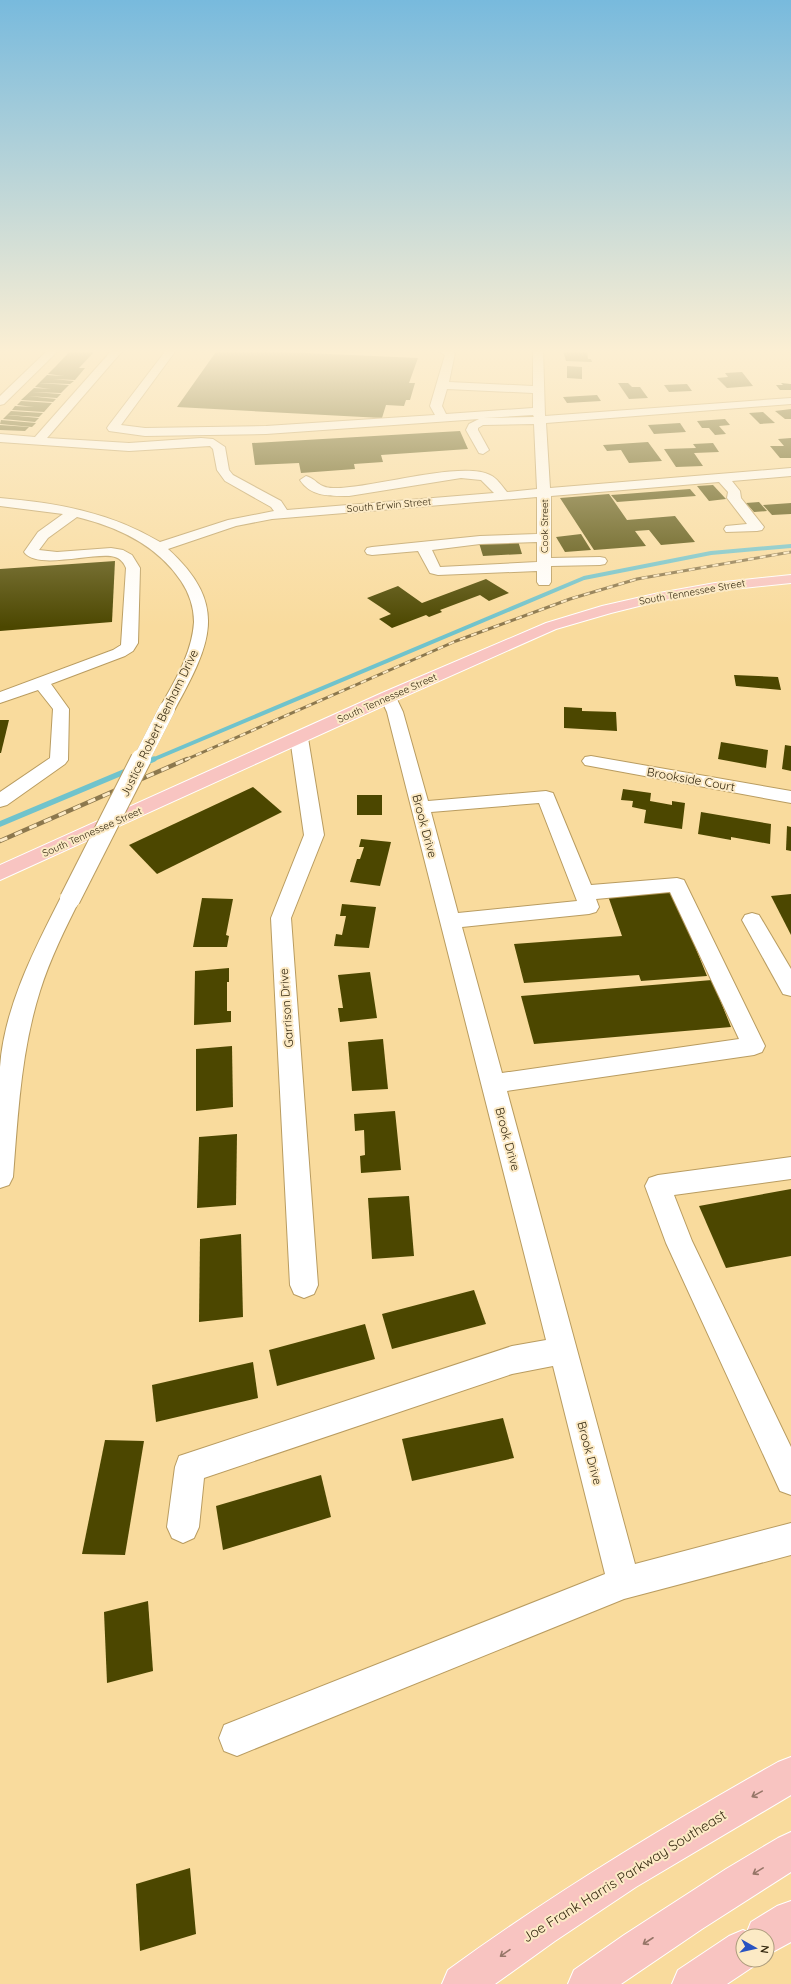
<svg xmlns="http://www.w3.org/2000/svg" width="791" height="1984" viewBox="0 0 791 1984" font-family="Quicksand,sans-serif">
<rect width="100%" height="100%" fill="#f9db9d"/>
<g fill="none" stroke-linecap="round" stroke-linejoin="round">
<!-- stream-far1 -->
<polyline stroke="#70c3cc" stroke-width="4" points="152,760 584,578 711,553 791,546"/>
<!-- stream -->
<g stroke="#70c3cc" stroke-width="5.5">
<polyline points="145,763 154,759"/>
<polyline points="0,824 131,769"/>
</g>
</g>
<!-- building -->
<g fill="#4c4700">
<polygon points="72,349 97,349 79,368 85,368 75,380 53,379 74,381 70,384 39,383 47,375 64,376 48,374 56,366 64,367 56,366"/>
<polygon points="218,349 418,358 409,383 415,383 410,400 406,400 404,406 386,405 382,418 177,407"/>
<polygon points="566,349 587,351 588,359 591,359 592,362 566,361 563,351 566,351"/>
<polygon points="567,366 582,367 582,379 567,378"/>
<polygon points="742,372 753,386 727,388 717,378 728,377 725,373"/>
<polygon points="39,383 69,385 61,393 32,392 61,394 57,398 28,396 56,399 53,402 21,400 34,388 51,389 35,387"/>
<polygon points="618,383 628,383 632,387 640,387 648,398 629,399"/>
<polygon points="781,383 791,384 791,390 780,390 776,385 783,385"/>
<polygon points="687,384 692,391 669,392 664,385"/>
<polygon points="597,395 601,401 567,403 563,397"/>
<polygon points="21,401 52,403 44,412 12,410 15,406 34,407 17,405"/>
<polygon points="791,409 791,419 785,419 775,411"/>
<polygon points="11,411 43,413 39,417 7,415"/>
<polygon points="763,412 775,423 760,424 749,413"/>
<polygon points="7,415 39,418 35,422 3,419"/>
<polygon points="725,419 730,425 719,426 726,434 715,435 709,428 702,428 697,421"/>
<polygon points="1,420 36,423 32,427 0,424"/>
<polygon points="680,423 686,432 654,434 648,425"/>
<polygon points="0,425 29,427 25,431 0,430"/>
<polygon points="460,431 468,449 381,455 383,462 354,464 355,469 301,473 299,463 255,465 252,443"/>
<polygon points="791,438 791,458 780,458 770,446 784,446 778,439"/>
<polygon points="648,442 662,461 629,463 621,450 607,451 603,445"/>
<polygon points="713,443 719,452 694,453 703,466 676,467 664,449 696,448 693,444"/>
<polygon points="713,485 726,499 709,501 697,486"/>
<polygon points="690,489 696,496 617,502 611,495"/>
<polygon points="609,494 627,520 675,516 695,542 661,545 649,530 635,531 646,546 594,550 560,498"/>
<polygon points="759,502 767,511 754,512 746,503"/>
<polygon points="791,503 791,514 772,515 763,505"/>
<polygon points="581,534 591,550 565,552 556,537"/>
<polygon points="518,541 522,554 483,556 479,543"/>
<polygon points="115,561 112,622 0,631 0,569"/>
<polygon points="486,579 509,593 489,601 480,595 440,610 442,612 429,617 426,615 392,628 379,619 391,614 367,598 398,586 422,603"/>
<polygon points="734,675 778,677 781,690 736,686"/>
<polygon points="564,707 582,708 582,711 616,712 617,731 564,728"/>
<polygon points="0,720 9,720 1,753 0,753"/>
<polygon points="721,742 768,750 766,768 718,759"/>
<polygon points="785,745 791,746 791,771 782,769"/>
<polygon points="253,787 282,812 157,874 129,845"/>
<polygon points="623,789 651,793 650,801 672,805 672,801 685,803 682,829 644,823 646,810 632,807 633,801 621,800"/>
<rect x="357" y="795" width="25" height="20"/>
<polygon points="701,812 771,824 770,844 731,837 731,840 698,834"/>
<polygon points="787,826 791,827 791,851 786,850"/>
<polygon points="361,839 391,842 380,886 350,882 357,859 360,859 364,847 359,847"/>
<polygon points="673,892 707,976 641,981 639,975 524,983 514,944 622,936 608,896"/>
<polygon points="791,894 791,935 771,896"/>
<polygon points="202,898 233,899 226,935 229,936 227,947 193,947"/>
<polygon points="342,904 376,907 369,948 334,946 336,934 342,935 346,916 340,916"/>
<polygon points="229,968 229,982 227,982 227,1011 231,1011 231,1022 194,1025 195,971"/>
<polygon points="370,972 377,1018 340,1022 338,1008 343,1008 338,975"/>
<polygon points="712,980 731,1027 534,1044 521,996"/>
<polygon points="383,1039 388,1089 352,1091 348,1042"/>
<polygon points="232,1046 233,1107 196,1111 196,1049"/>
<polygon points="395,1111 401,1170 361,1173 360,1156 365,1155 364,1130 355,1131 354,1114"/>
<polygon points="237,1134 236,1205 197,1208 199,1137"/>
<polygon points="791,1189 791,1256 726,1268 699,1206"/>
<polygon points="409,1196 414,1256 372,1259 368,1198"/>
<polygon points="241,1234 243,1317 199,1322 200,1239"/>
<polygon points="474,1290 486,1324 392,1349 382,1314"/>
<polygon points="365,1324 375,1359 277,1386 269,1350"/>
<polygon points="253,1362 258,1398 156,1422 152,1385"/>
<polygon points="503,1418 514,1458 412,1481 402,1439"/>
<polygon points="105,1440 144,1441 125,1555 82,1554"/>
<polygon points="321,1475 331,1517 223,1550 216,1506"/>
<polygon points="148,1601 153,1671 107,1683 104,1612"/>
<polygon points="190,1868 196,1934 140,1951 136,1884"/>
</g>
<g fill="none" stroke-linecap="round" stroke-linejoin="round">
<defs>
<g id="minor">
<polygon points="49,349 60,349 4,404 0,405 0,396"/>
<path d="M113 349H124L47 438 129 443 201 438 213 439 225 447 229 470 233 475 281 501 287 510 494 493 481 480 461 478 349 496C330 496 311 497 300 480L306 476C317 479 318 488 333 488 370 489 462 460 490 475 497 478 502 486 507 492L537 489 534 424 483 425 478 428V430L489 450 483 454 479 453 466 430 469 424 479 419 266 434 145 436 109 431 107 428 109 425 167 349H177L121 425 145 428 266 426 435 415 430 406 445 355 434 349H449L455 353 449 382 533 386V349H543L545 416 791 398V404L546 423 550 488 791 468V476L732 481 740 491 741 498 764 527 762 530 757 531 726 532 724 529 726 526 747 524 727 498 728 492 719 482 551 496V558L600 557 605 558 607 561 605 564 600 565 551 566V582L549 585H539L537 582V571L438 575 430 573 418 551 372 555 367 554 365 551 367 548 372 547 480 536 537 534V497L272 519 236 526 168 549C230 605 210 645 175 709L173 713 167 714 161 713 159 709C174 682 192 654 194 622 194 607 189 593 181 581 157 545 118 527 77 517L48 538 39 550 57 552 111 548 123 550 132 555 140 568 138 643 133 651 125 656 51 684 69 709 68 760 65 764 7 805 0 807V792L50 758 53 709 38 690 0 703V692L113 650 121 645 126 568C124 563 121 559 115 557 97 551 37 571 24 552L38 532 63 514 0 506V498C57 503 110 512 160 542L228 520 274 511 271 507 225 481 217 470 213 449 210 446 129 451 0 442V434L35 437ZM447 389 533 393V408L446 414 442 406ZM533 415 534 417 483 418ZM537 542V562L440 567 432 550 480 544Z"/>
<path d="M388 692 394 693 403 712 428 801 546 791 553 793 591 885 677 878 684 880 765 1046 762 1052 754 1055 507 1091 635 1564 791 1523V1555L624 1599 237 1756 224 1751 219 1738 224 1725 605 1574 553 1366 512 1374 204 1478 199 1527 194 1538 183 1543 172 1538 167 1527 175 1467 179 1456 512 1346 546 1340 387 712 380 697 382 693ZM539 803 577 901 458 913 431 812ZM670 892 739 1039 502 1073 462 927 589 914 596 912 599 907 596 899Z"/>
<polygon points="299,733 305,734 308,738 324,835 291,918 318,1285 314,1294 304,1298 294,1294 290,1285 271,918 304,835 290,738 293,734"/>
<polygon points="591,756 791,791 791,803 585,765 582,761 585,757"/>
<path d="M70 892 77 894 80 899C65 929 50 959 40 991 21 1051 18 1114 13 1177L9 1185 0 1188C0 1148 0 1106 0 1067 4 1008 34 950 60 899L63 894Z"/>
<polygon points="752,913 759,915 791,969 791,996 783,994 742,920 745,915"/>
<polygon points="791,1157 791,1179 674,1195 692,1241 791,1447 791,1495 780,1491 666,1243 645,1186 649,1178 658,1175"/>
</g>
<g id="major">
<polygon points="791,575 791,583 715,591 659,601 611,613 556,629 394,701 0,880 0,865 382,693 546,623 602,606 659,593 715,583"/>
<path d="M791 1757V1795L636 1887 555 1941 495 1984H442L448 1970C554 1893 664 1826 778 1762Z"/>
<polygon points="791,1832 791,1872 702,1929 621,1984 568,1984 574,1970 624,1935 726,1869 778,1838"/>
<polygon points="791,1901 791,1942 767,1955 767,1936 743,1936 743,1960 759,1960 757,1964 727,1984 672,1984 678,1970 729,1936 743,1930 747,1932 751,1922 777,1906"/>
</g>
</defs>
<!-- minor casing -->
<use href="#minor" stroke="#b99c60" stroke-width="2"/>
<!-- major casing -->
<use href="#major" stroke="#fff" stroke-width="2"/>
<!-- minor -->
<use href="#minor" fill="#fff" fill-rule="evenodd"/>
<!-- major -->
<use href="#major" fill="#f8c4c1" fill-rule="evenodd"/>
<defs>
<polyline id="rail-far1" points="185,760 456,641 570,599 637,579 791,552"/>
<polyline id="rail" points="0,841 187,759"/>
</defs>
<!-- rail-far1 casing -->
<use href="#rail-far1" stroke="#8c784e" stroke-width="3"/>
<!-- rail casing -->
<use href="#rail" stroke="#8c784e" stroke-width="4.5"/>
<!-- rail-far1 -->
<use href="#rail-far1" stroke="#fceac5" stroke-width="2" stroke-dasharray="6" stroke-linecap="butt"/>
<!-- rail -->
<use href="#rail" stroke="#fceac5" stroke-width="3" stroke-dasharray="8" stroke-linecap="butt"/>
<defs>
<polyline id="minor-bridge-far1" points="141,760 167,709"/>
<polyline id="minor-bridge" points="70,899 141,759"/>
</defs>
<!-- minor-bridge-far1 casing -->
<use href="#minor-bridge-far1" stroke="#b99c60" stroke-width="16" stroke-linecap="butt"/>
<!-- minor-bridge casing -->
<use href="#minor-bridge" stroke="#b99c60" stroke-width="22" stroke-linecap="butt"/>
<!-- minor-bridge-far1 -->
<use href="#minor-bridge-far1" stroke="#fff" stroke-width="16"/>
<!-- minor-bridge -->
<use href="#minor-bridge" stroke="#fff" stroke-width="20"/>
</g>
<!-- one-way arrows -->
<defs><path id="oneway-shaft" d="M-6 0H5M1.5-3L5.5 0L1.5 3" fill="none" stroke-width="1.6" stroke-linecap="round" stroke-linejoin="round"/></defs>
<g stroke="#967668">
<use href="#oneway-shaft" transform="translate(757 1794) rotate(151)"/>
<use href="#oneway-shaft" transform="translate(758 1871) rotate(149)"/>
<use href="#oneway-shaft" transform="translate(648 1941) rotate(147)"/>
<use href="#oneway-shaft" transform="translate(505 1953) rotate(145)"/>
</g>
<!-- sky -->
<linearGradient id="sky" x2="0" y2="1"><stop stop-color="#78badd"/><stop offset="0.56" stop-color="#fcefd3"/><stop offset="1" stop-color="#fcefd3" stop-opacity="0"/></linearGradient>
<rect width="791" height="627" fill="url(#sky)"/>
<g text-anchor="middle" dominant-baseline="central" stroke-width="4" stroke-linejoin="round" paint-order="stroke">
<!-- far-street labels -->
<g font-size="10" fill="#34280f" stroke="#fceac5">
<text transform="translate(389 505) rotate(-5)">South Erwin Street</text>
<text transform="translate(544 526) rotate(-90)">Cook Street</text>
<text transform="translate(692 592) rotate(-10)">South Tennessee Street</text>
<text transform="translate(387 698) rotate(-24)">South Tennessee Street</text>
<text transform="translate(92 832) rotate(-24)">South Tennessee Street</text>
</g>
<!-- street labels -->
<g font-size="12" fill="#34280f" stroke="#fceac5">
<text transform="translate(159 723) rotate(-64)">Justice Robert Benham Drive</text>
<text transform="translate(691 779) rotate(10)">Brookside Court</text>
<text transform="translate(425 826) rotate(75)">Brook Drive</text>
<text transform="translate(286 1008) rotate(-94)">Garrison Drive</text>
<text transform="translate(508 1139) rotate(75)">Brook Drive</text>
<text transform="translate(590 1453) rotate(75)">Brook Drive</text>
</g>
<!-- near-street labels -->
<g font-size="14" fill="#34280f" stroke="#fceac5">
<text transform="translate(624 1876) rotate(-32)">Joe Frank Harris Parkway Southeast</text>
</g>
</g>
<!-- north arrow -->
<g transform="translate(755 1948) rotate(98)"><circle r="19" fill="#fceac5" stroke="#ac9c7c"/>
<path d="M0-3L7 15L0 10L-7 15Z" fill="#2953c2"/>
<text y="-6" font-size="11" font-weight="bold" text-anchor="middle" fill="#34280f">N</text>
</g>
</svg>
